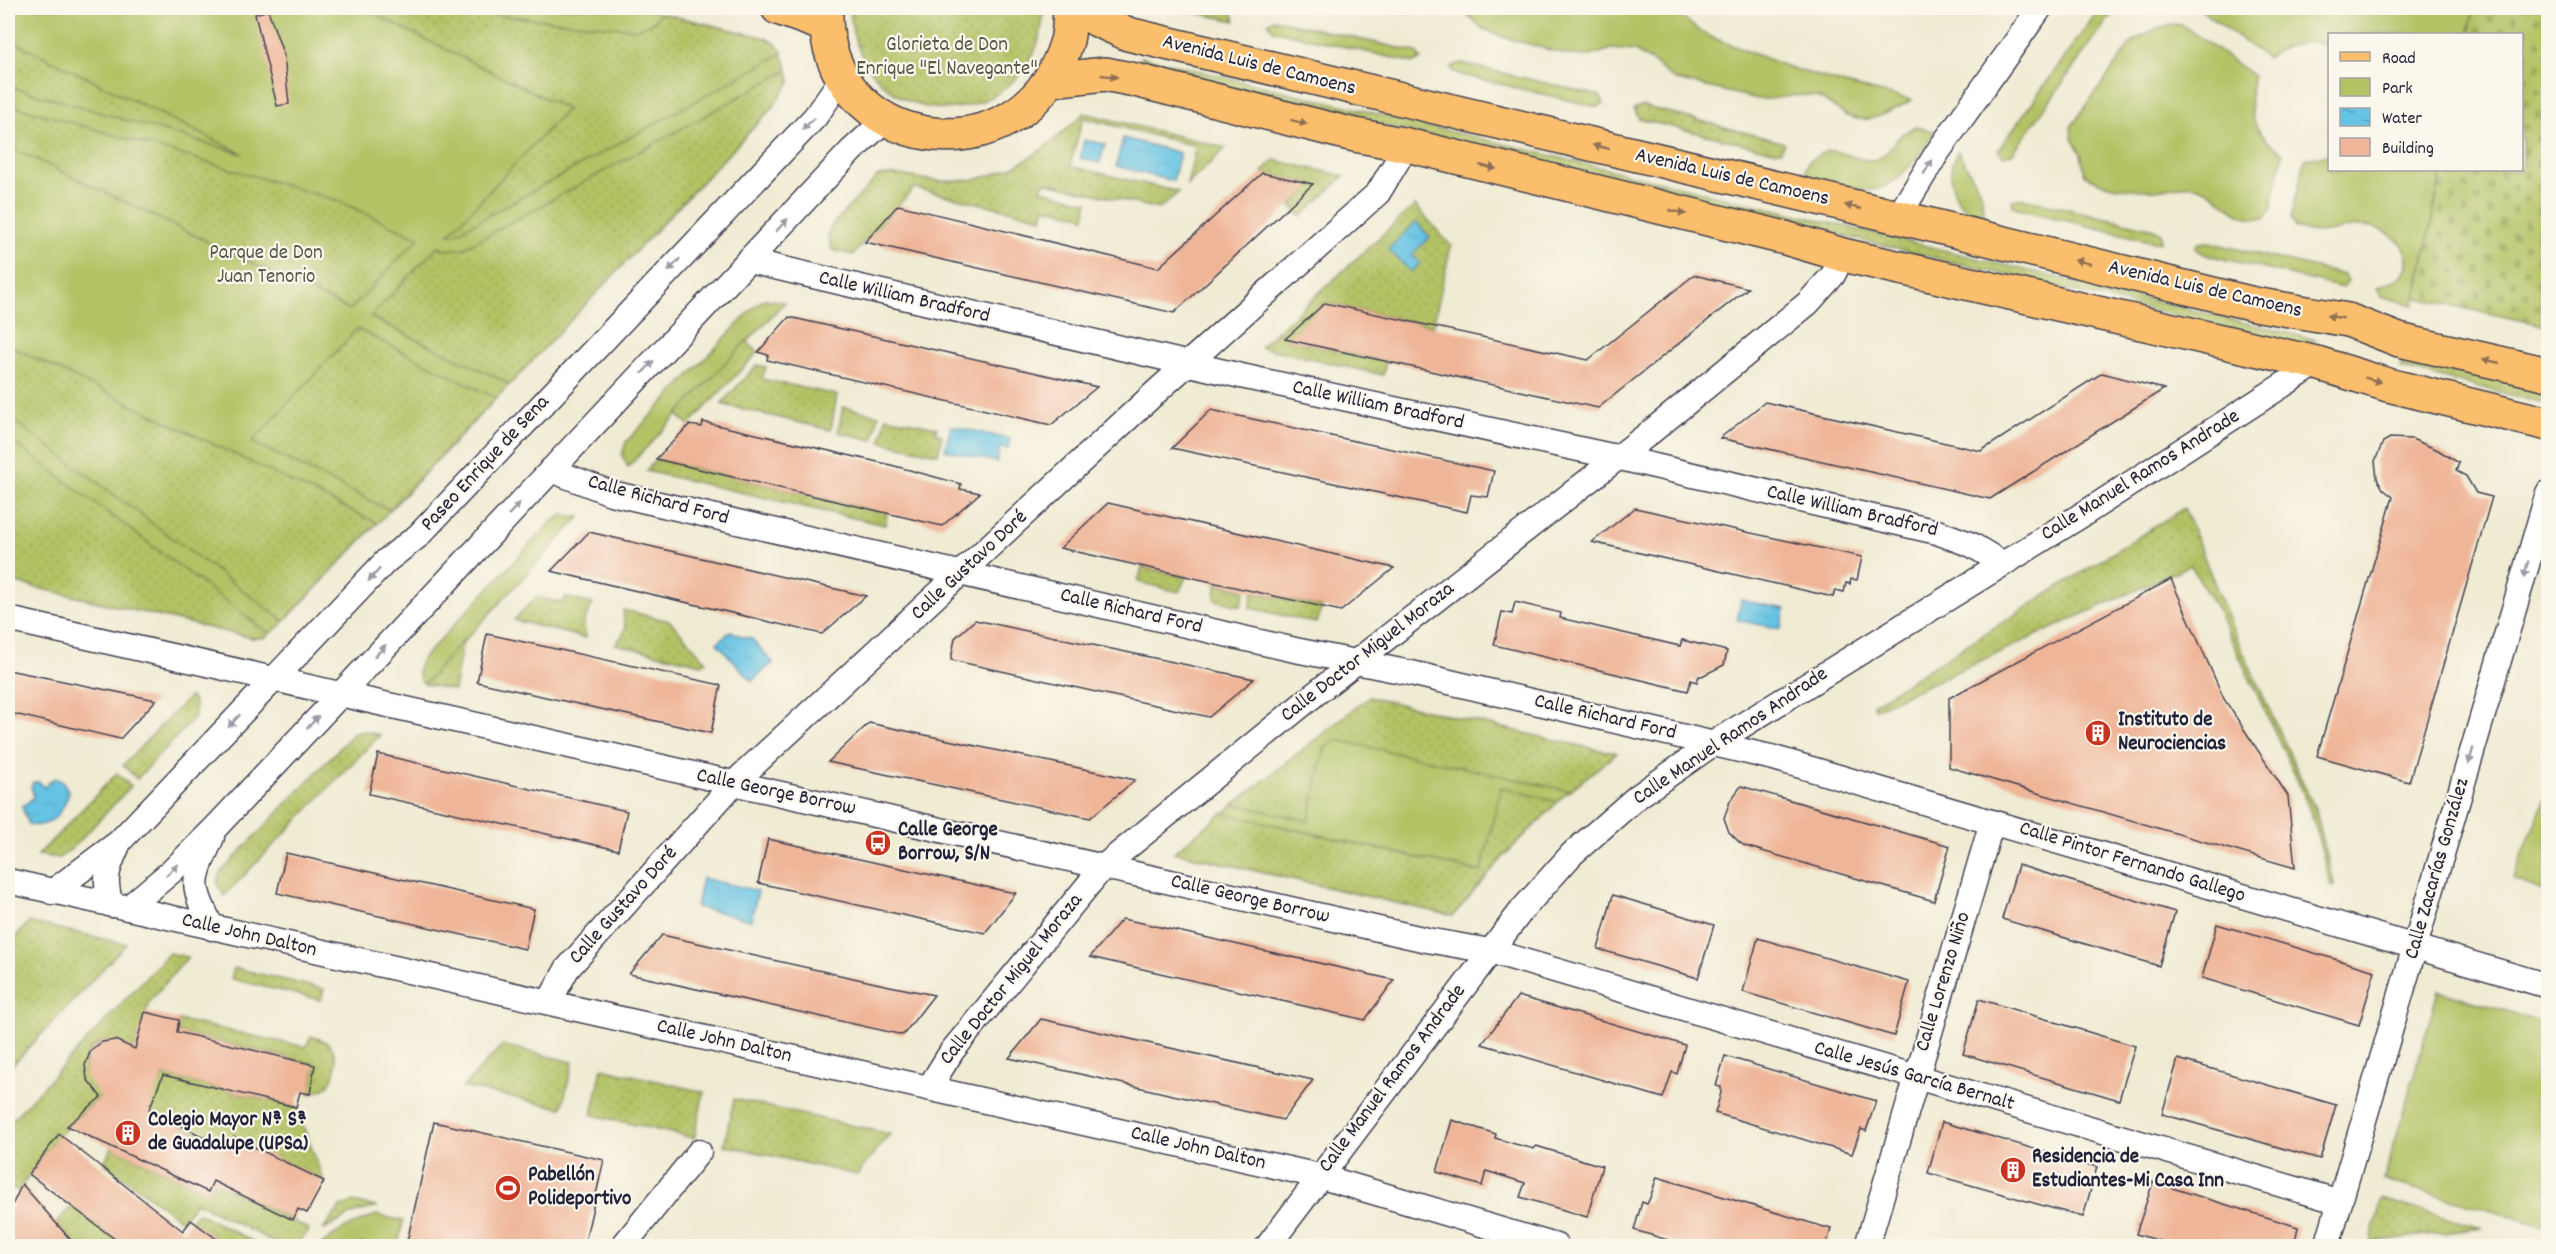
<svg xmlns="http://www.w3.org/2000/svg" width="2556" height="1254" viewBox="0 0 2556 1254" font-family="Dekko,sans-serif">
<defs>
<pattern id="cemetery-stones" width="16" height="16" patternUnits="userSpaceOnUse" patternTransform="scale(1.5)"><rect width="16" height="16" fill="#b3c265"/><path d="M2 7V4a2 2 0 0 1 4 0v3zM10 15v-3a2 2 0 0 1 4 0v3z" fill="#9aa659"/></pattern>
<pattern id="garden-dots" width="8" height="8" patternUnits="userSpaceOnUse" patternTransform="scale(1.5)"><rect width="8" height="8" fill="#b3c265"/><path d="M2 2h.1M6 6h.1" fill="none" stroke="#9aa659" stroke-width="1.8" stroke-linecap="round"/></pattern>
<pattern id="water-ripples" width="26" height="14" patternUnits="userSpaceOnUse" patternTransform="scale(1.5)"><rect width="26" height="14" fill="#65c3e3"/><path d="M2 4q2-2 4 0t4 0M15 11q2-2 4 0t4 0" fill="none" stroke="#57a7c4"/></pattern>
</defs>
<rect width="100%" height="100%" fill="#fbf7ec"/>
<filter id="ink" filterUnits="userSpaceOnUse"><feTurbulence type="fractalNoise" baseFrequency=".0167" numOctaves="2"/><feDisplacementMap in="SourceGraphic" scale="12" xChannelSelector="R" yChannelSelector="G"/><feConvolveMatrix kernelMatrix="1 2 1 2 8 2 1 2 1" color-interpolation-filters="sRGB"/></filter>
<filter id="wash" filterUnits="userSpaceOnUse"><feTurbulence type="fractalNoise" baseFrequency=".008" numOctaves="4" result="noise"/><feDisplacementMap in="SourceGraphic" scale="24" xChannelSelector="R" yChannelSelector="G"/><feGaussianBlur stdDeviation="1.35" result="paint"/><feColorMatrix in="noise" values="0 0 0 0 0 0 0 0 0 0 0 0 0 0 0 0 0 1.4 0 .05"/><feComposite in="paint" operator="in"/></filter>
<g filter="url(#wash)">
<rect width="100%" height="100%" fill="#f0ebd3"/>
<!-- green -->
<g fill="#b3c265" stroke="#6a7250" stroke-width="1.5">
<path d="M8 8H639L766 38C783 48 787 63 790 82L772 108 280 626 263 638H253L8 581Z"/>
<polygon points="1173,8 1231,8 1235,21"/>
<path d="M1368 8H1425C1405 14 1388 13 1368 8Z"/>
<path d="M1461 8H1668L1708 36 1788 67 1845 84 1912 100C1890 111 1868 128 1844 114 1833 107 1826 99 1812 96 1792 92 1777 101 1758 99L1673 79 1654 63 1635 51 1612 49 1590 56 1569 55 1499 36 1480 27Z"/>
<polygon points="2100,8 2116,8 2012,154 2003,156 1998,150"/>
<path d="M2198 8H2474L2469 34H2330L2329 46C2306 37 2286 44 2267 58Z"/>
<polygon points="1274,19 1416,52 1421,59 1414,63 1273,30 1268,23"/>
<path d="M2172 24 2182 25 2254 76C2245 112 2253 133 2283 153L2271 210 2265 218C2232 221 2228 200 2204 189 2184 180 2168 191 2148 190 2128 190 2102 186 2085 175L2081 154 2072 139 2071 127 2132 42 2155 29Z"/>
<polygon points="1460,63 1600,96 1604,104 1597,107 1454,73 1451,67"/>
<path d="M1917 127 1936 132C1920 152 1901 187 1872 190 1860 191 1818 179 1803 177L1809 161C1815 157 1823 151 1830 151 1846 151 1862 164 1877 159 1894 152 1893 133 1917 127Z"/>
<path d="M1958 151 1981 192 1984 219C1978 216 1970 214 1966 210 1950 195 1946 169 1958 151Z"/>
<path d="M2329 154 2330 170H2442L2414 305 2381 296 2377 288C2390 282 2409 278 2407 259 2406 239 2381 227 2363 226 2337 225 2325 241 2295 227L2291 218 2305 159Z"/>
<polygon points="2022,198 2154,229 2161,233 2161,241 2154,242 2023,210 2013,206 2012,200"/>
<polygon points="2209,242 2344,275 2348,282 2343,288 2204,254 2195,248 2198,243"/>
<polygon points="765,299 785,302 628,467 622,455 626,442 757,304"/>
<path d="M563 515 580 517 424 684C416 676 417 668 422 659L552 521Z"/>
<polygon points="1369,697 1598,750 1617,753 1564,795 1505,855 1453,916 1174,852"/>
<polygon points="2548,790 2548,893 2513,879"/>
<polygon points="2438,991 2548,1023 2548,1224 2540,1225 2384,1180"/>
<path d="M377 1215 403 1221 398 1246H376L361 1243 360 1246H320C335 1231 357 1222 377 1215Z"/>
</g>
<!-- cemetery -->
<polygon fill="url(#cemetery-stones)" stroke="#6a7250" stroke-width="1.5" points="2474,8 2548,8 2548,326 2416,298 2442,170 2522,170 2522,34 2469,34"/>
<!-- garden -->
<g fill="url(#garden-dots)" stroke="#6a7250" stroke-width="1.5">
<path d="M362 8H422L637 29C648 25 654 23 660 13L766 38 775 43 783 53 455 234H449L567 109Z"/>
<path d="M851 8H1043C1044 111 909 148 862 56 855 42 849 24 851 8Z"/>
<polygon points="8,39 243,154 8,86"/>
<polygon points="1142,57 2317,340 2302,346 1139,67"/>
<polygon points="788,70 790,82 772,108 510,384 370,317 438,246 448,250 464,248"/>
<polygon points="8,104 336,200 419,238 350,310 8,146"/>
<polygon points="1643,106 1774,140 1784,143 1781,151 1773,151 1639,119 1634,109"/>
<path d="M1084 113 1226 148 1187 185 1196 146 1083 118 1070 166 1179 192 1159 209 1044 182 1041 190 1088 202 1085 217 1045 207 1042 218 914 188 853 255 832 250 828 234 832 225 878 176C898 171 918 180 938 181 1000 185 1042 154 1084 113Z"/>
<polygon points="1274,160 1344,176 1301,217 1291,205 1313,184 1262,173"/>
<polygon points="1415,205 1451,246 1433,326 1325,303 1286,339 1386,361 1383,375 1260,347"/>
<polygon points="357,329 496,398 389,510 252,442"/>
<polygon points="746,341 758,352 689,425 677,415"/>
<polygon points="8,345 377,523 284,621 8,416"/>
<polygon points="2404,357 2548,392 2548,404 2401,368"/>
<polygon points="757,365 766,367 762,379 837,395 831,430 721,404"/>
<polygon points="843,407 879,415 873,440 838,432"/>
<polygon points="886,417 937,427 936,433 942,435 938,454 881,442"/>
<polygon points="8,438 270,634 263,638 253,638 8,581"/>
<polygon points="656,459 887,513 885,525 646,471"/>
<polygon points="2184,508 2237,639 2316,811 2335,887 2331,886 2314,822 2301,788 2218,611 2191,565 1875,709 1873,704"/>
<polygon points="1142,567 1186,577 1179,592 1138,582"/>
<polygon points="1216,584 1245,590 1241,606 1215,600"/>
<polygon points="1253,592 1322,607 1317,623 1250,608"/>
<polygon points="536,597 563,603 565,597 593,604 584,621 585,638 514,620"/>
<polygon points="623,610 670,621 706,661 702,664 615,644 622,636 625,628"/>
<polygon points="463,640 454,690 424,684"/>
<polygon points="190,696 195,704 195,717 137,779 123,765"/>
<polygon points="1369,697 1598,750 1617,753 1569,791 1337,740 1325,748 1309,821 1234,804"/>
<polygon points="363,731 380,735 224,896 217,883 220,873 354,733"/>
<polygon points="117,773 131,786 73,848 59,858 38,855"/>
<polygon points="1501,787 1558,802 1505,855 1453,916 1174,852 1223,813 1481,872"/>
<polygon points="29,922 126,944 8,1070 8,945"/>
<path d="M169 953 188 957 149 1002 135 1051C92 1022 65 1069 104 1094 67 1123 44 1151 19 1190L8 1189V1124Z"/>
<polygon points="234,968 324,989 321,1000 231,979"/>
<path d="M179 1020 306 1047 311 1036C316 1038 324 1040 329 1044 340 1055 337 1080 324 1089 320 1091 314 1092 310 1094L315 1064 177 1032Z"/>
<polygon points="502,1045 573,1062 562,1108 463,1087"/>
<polygon points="602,1068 704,1092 694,1138 592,1115"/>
<polygon points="163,1075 296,1107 324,1181 234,1138 228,1149 134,1103 144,1081 160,1082"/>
<polygon points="734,1099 890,1134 857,1175 724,1145"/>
<polygon points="112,1147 208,1192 213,1181 309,1229 296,1246 281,1246 196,1202 182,1221 104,1163"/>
<polygon points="2382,1199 2482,1228 2370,1242"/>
<polygon points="352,1202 377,1207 354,1213 323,1230 340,1207"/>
<polygon points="72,1206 124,1246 76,1246 56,1223"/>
<polygon points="198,1213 262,1246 226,1246 191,1220"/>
</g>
<!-- water -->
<g fill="url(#water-ripples)" stroke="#44728f" stroke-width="1.5">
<polygon points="1123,138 1180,153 1173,181 1116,166"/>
<polygon points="1084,140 1105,144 1100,163 1080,158"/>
<polygon points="1416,222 1430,237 1412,254 1420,263 1411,272 1388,249"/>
<polygon points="951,426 1010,439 1008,449 1000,447 997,462 945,450"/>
<polygon points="1741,600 1785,609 1781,629 1737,620"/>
<polygon points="731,631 742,637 751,638 773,663 752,681 717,643"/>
<path d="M55 778 63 782 69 792C63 812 51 829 29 825L22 807 34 797 31 787 33 782H39L45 788 48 782Z"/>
<polygon points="702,878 758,891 751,920 696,907"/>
</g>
<g id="blocks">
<!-- building -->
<g fill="#efb598">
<polygon points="268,10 284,56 289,104 277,106 255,14"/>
<polygon points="1262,173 1313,184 1174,313 865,242 898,205 1158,268"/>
<polygon points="1694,275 1748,288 1598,408 1285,339 1325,303 1588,360"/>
<polygon points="789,317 1037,373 1097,387 1051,425 767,360 768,355 758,352"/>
<polygon points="2102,373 2164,389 1990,499 1720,438 1765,402 1981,451"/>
<polygon points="1211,410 1494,471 1488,497 1471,495 1467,512 1172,448"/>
<polygon points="703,422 891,465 961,484 960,489 980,493 942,526 656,459 689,425 702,427"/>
<polygon points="2390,438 2412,439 2438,450 2459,463 2456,471 2466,476 2476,493 2492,497 2409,782 2317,756 2393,497 2383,489 2377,478 2375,461 2383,442"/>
<polygon points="1108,503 1394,568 1341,611 1060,548"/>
<polygon points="1635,508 1862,557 1857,580 1851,579 1850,584 1846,583 1844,592 1835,590 1833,597 1592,542"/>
<polygon points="589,532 675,552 866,596 822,634 551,571"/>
<polygon points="2171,579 2224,699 2288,796 2295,868 1949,767 1949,698"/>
<polygon points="1515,602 1561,613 1560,618 1615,631 1680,646 1682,640 1727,651 1724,665 1702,676 1699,676 1697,682 1691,680 1688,691 1494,645 1502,612 1512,614"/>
<polygon points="975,620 1192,666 1254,679 1209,717 951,660 955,638"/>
<polygon points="487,634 721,685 711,733 477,682"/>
<polygon points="8,670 48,678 156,700 120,739 10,713 11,710 8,710"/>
<polygon points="869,723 1135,780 1090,818 828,762"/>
<polygon points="378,754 627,811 618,850 369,794"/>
<polygon points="1741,786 1950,846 1934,901 1745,846 1739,842 1729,832 1724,818 1730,801"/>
<polygon points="768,839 1000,890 1016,893 985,933 939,923 758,883"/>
<polygon points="286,853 534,909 525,949 277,893"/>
<polygon points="2018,865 2175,912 2159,966 2002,919"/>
<polygon points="1613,895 1714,925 1698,978 1598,949"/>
<polygon points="1122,919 1142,923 1394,980 1365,1020 1090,957"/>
<polygon points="2217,924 2375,971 2359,1025 2202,978"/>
<polygon points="662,935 880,984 934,995 903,1035 629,974"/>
<polygon points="1758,938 1909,982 1894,1036 1743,992"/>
<polygon points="1518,996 1685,1045 1677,1074 1672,1072 1663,1098 1482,1044"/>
<polygon points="1979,999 2135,1046 2119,1100 1963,1054"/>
<polygon points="145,1012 179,1020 177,1032 315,1065 310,1094 300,1092 296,1107 163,1075 149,1110 228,1149 234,1137 324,1181 307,1213 298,1209 293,1220 213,1181 208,1192 67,1126 101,1097 87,1079 85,1065 91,1050 102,1042 115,1040 135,1049"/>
<polygon points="1041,1019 1313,1080 1283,1120 1009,1058"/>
<polygon points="1725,1056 1876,1101 1866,1131 1861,1129 1852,1154 1715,1113 1721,1093 1721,1087 1716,1086"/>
<polygon points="2178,1059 2336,1105 2320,1159 2162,1114"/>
<polygon points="1452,1120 1496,1134 1495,1138 1515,1144 1534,1149 1536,1146 1602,1166 1587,1217 1520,1197 1525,1183 1506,1177 1486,1171 1482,1186 1437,1172"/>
<polygon points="434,1122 604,1160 584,1246 406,1246"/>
<polygon points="1942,1122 2097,1167 2083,1217 1928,1173"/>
<polygon points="59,1134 183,1231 191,1220 226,1246 124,1246 29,1174"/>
<polygon points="1657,1177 1831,1229 1826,1246 1688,1246 1634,1230 1642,1202 1647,1204 1650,1198"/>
<polygon points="2153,1182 2298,1227 2294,1246 2176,1246 2136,1234"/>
<polygon points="22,1184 76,1246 8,1246 8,1214"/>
</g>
</g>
</g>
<g filter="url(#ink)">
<use href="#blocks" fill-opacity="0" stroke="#414052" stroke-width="1.5"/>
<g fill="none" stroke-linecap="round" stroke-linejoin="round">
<defs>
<g id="street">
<polyline points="1898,217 1937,153 2040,8"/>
<polyline points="749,261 1241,376 1616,457 1937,532 1972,545 2002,563"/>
<polyline points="551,470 611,493 1295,650 1411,673 1774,758 2548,986"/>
<polyline points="8,619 1427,940 1490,951 2340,1202"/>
<path d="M212 837C192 884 190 881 212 928"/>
<polyline points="8,881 1319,1176 1556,1246"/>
<polyline points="52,892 119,842 386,561 418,536 815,117 843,77"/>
<path d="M111 905C103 878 107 870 118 845"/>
<polyline points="128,908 173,870 216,827 851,151 886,119"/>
<polyline points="549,1002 567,969 734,783 1156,392 1378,193 1407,145"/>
<polyline points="929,1088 952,1051 1103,867 1320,690 1652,431 1808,303 1833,275 1843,255"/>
<polyline points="623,1246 699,1152"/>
<polyline points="1268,1246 1522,910 1572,854 1637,797 1714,743 2085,513 2317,363"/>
<polyline points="1867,1246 1992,822"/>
<polyline points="2327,1246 2548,493"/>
</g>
<g id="primary">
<polyline points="778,8 825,25"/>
<path d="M826 8C821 153 1022 185 1066 44 1070 33 1069 19 1070 8"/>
<polyline points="1079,8 1097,20 1128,34 1898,217 2254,304 2348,320 2399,340 2548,374"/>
<polyline points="1051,80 1105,74 1135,80 1350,134 1407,145 1785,238 1843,255 2317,363 2388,385 2548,424"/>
</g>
</defs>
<!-- street casing -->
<use href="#street" stroke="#414052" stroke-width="27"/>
<!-- primary casing -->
<use href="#primary" stroke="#414052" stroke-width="36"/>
<!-- street -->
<use href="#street" stroke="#fff" stroke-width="24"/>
<!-- primary -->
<use href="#primary" stroke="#fabe6d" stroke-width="33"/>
</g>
<!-- one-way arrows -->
<defs><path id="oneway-solid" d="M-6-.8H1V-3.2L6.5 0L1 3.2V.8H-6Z" transform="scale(1.5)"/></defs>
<g fill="#8e7054">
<use href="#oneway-solid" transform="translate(1109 76) rotate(7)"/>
<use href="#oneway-solid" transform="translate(1299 122) rotate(14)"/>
<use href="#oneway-solid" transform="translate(1601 147) rotate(-167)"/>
<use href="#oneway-solid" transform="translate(1488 167) rotate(13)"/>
<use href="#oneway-solid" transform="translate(1853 207) rotate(-167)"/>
<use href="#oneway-solid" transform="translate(1678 212) rotate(13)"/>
<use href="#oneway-solid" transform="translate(2083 262) rotate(-166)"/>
<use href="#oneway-solid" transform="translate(2335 317) rotate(-171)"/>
<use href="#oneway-solid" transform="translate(2491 361) rotate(-167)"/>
<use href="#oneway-solid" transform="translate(2373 380) rotate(17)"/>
</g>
<g fill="#9c9ca7">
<use href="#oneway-solid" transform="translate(808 124) rotate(134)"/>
<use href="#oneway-solid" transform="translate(1928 167) rotate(-59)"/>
<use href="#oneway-solid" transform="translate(782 225) rotate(-47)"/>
<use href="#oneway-solid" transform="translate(674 265) rotate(133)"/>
<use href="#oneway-solid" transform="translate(648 367) rotate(-47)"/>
<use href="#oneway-solid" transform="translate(514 509) rotate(-47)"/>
<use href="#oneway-solid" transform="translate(2526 569) rotate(106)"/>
<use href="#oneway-solid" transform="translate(374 575) rotate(133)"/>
<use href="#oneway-solid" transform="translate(380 651) rotate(-47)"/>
<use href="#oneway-solid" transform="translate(234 721) rotate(133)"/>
<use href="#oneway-solid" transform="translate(313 722) rotate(-47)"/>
<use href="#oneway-solid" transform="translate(2471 756) rotate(106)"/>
<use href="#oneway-solid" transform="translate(172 870) rotate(-44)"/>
</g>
</g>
<!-- icons -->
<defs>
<symbol id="building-disc" viewBox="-11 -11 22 22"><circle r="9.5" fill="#c8321e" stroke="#fbf7ec"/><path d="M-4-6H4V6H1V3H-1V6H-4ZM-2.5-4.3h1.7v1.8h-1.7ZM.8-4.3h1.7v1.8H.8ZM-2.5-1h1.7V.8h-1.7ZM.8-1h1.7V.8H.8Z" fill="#fff"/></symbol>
<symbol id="bus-disc" viewBox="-11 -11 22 22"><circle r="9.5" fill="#c8321e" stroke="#fbf7ec"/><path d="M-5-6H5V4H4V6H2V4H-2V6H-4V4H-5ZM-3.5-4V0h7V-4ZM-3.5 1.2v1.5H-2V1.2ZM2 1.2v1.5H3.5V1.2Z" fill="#fff"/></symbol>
<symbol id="stadium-disc" viewBox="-11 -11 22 22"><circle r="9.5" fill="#c8321e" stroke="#fbf7ec"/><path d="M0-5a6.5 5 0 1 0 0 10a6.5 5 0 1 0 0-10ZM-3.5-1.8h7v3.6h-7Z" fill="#fff"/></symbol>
</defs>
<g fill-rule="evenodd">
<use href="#building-disc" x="2083" y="718" width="30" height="30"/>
<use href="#bus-disc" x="863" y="828" width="30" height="30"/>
<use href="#building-disc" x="113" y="1118" width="30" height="30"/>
<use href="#building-disc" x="1998" y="1155" width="30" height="30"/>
<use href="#stadium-disc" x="493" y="1173" width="30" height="30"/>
</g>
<g text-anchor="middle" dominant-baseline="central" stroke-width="4.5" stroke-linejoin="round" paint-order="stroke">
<!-- park labels -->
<g font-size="21" fill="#555a4a" stroke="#fbf7ec">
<text x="947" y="46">Glorieta de Don<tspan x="947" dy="24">Enrique "El Navegante"</tspan></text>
<text x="266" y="254">Parque de Don<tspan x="266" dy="24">Juan Tenorio</tspan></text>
</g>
<!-- street labels -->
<g font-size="21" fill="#22223b" stroke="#fbf7ec">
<text transform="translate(1259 66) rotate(14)">Avenida Luis de Camoens</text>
<text transform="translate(1732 178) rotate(13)">Avenida Luis de Camoens</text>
<text transform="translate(2205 290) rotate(13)">Avenida Luis de Camoens</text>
<text transform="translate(904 298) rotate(13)">Calle William Bradford</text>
<text transform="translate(1378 406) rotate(12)">Calle William Bradford</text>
<text transform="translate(486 464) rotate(-47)">Paseo Enrique de Sena</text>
<text transform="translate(2141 476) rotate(-32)">Calle Manuel Ramos Andrade</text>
<text transform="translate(658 501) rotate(15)">Calle Richard Ford</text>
<text transform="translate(1852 512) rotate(13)">Calle William Bradford</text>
<text transform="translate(970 566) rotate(-43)">Calle Gustavo Doré</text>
<text transform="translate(1131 612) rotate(13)">Calle Richard Ford</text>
<text transform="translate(1368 653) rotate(-38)">Calle Doctor Miguel Moraza</text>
<text transform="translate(1605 718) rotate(13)">Calle Richard Ford</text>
<text transform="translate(1731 737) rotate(-34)">Calle Manuel Ramos Andrade</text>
<text transform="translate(776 793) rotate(12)">Calle George Borrow</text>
<text transform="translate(2132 863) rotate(17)">Calle Pintor Fernando Gallego</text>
<text transform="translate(2438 869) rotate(-74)">Calle Zacarías González</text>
<text transform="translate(1250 900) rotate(13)">Calle George Borrow</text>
<text transform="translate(624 906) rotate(-48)">Calle Gustavo Doré</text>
<text transform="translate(249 936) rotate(13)">Calle John Dalton</text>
<text transform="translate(1012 980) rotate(-51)">Calle Doctor Miguel Moraza</text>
<text transform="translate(1944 982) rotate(-73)">Calle Lorenzo Niño</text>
<text transform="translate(724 1042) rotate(13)">Calle John Dalton</text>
<text transform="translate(1914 1077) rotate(16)">Calle Jesús García Bernalt</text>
<text transform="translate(1393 1079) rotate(-53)">Calle Manuel Ramos Andrade</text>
<text transform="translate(1198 1149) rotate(13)">Calle John Dalton</text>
</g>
<!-- poi labels -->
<g font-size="21" font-weight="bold" fill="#22223b" stroke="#fbf7ec" text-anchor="start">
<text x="2118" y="721">Instituto de<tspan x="2118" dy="24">Neurociencias</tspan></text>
<text x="898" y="831">Calle George<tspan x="898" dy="24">Borrow, S/N</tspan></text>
<text x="148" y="1121">Colegio Mayor Nª Sª<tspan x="148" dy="24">de Guadalupe (UPSa)</tspan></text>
<text x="2032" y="1158">Residencia de<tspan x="2032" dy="24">Estudiantes-Mi Casa Inn</tspan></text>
<text x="528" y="1176">Pabellón<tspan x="528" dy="24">Polideportivo</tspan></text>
</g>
</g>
<!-- margin -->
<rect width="2556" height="1254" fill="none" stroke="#fbf7ec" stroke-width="30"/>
<!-- legend -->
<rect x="2328" y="33" width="195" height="138" fill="#fbf7ec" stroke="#a4a2a5" stroke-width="1.5"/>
<rect x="2340" y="52" width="30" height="9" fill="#fabe6d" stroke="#a4a2a5" stroke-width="1.5"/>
<text x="2382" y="63" font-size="18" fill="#22223b">Road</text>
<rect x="2340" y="78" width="30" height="18" fill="#b3c265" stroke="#a4a2a5" stroke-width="1.5"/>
<text x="2382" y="93" font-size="18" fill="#22223b">Park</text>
<rect x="2340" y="108" width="30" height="18" fill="url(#water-ripples)" stroke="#a4a2a5" stroke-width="1.5"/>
<text x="2382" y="123" font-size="18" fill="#22223b">Water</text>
<rect x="2340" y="138" width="30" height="18" fill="#efb598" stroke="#a4a2a5" stroke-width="1.5"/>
<text x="2382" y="153" font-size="18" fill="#22223b">Building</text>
</svg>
